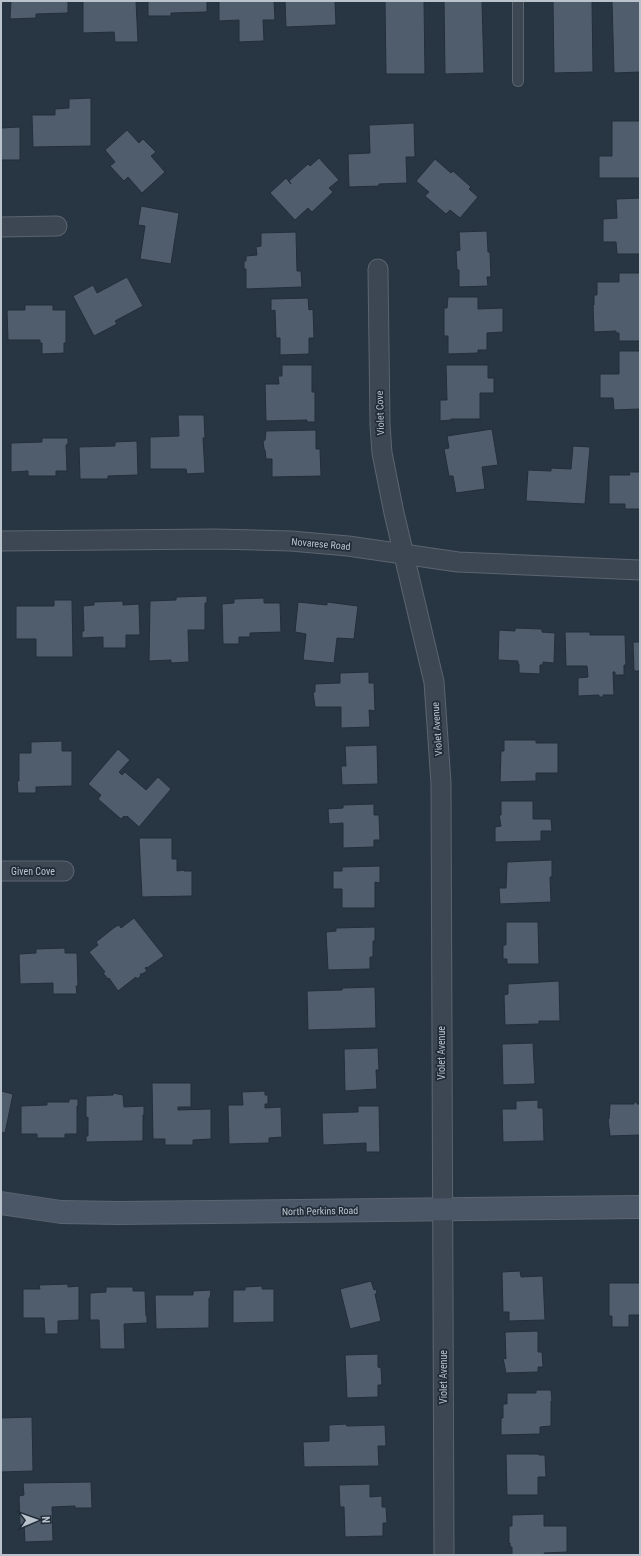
<svg xmlns="http://www.w3.org/2000/svg" width="641" height="1556" viewBox="0 0 641 1556" font-family="'Roboto Condensed',sans-serif">
<rect width="100%" height="100%" fill="#283643"/>
<!-- building -->
<g fill="#4f5d6c" stroke="#232e3a">
<polygon points="11,1 68,1 68,13 36,14 36,18 10,19"/>
<polygon points="83,1 136,1 138,42 115,42 114,32 83,33"/>
<polygon points="148,1 207,1 207,12 171,13 171,16 148,16"/>
<polygon points="219,1 274,1 275,20 263,20 264,41 239,42 239,20 219,21"/>
<polygon points="285,1 335,1 336,25 286,27"/>
<polygon points="385,1 424,1 425,74 386,74"/>
<polygon points="444,1 482,1 484,73 445,74"/>
<polygon points="553,1 592,1 593,72 554,73"/>
<polygon points="612,1 640,1 640,72 614,73"/>
<polygon points="91,98 91,146 33,147 32,115 55,115 55,109 69,108 69,99"/>
<polygon points="612,121 640,121 640,178 599,178 599,156 612,156"/>
<polygon points="414,123 415,157 406,157 407,183 379,184 379,186 349,187 348,154 370,153 369,125"/>
<polygon points="20,127 20,160 1,160 1,128"/>
<polygon points="127,130 139,143 143,139 156,152 151,156 165,172 142,193 128,177 124,181 110,166 115,162 105,150"/>
<polygon points="319,158 339,180 329,188 333,192 312,212 308,208 295,220 270,193 286,178 291,184 289,181 308,164 310,166"/>
<polygon points="435,159 451,173 453,171 471,187 469,189 478,197 460,218 450,210 446,214 425,196 429,192 416,181"/>
<polygon points="640,198 640,254 617,254 616,242 603,242 603,219 617,218 616,199"/>
<polygon points="141,206 179,213 171,264 140,259 145,226 138,225"/>
<polygon points="487,231 488,252 490,252 491,277 487,277 488,286 459,287 459,270 457,270 456,251 460,250 459,232"/>
<polygon points="296,232 297,271 301,271 302,287 246,289 246,269 244,269 244,261 246,261 246,256 257,255 256,247 261,246 261,233"/>
<polygon points="619,273 640,273 640,341 619,341 619,333 616,333 616,331 594,332 593,304 594,305 594,295 597,295 597,282 619,282"/>
<polygon points="127,277 143,306 115,321 117,324 94,336 73,296 93,285 97,293"/>
<polygon points="448,297 478,297 478,309 503,308 503,332 487,333 487,350 478,350 478,353 448,354 448,336 444,336 444,308 447,308"/>
<polygon points="308,298 309,310 313,309 314,338 309,338 309,354 280,355 280,338 276,338 275,310 271,311 271,299"/>
<polygon points="25,305 53,305 53,310 66,310 66,343 64,343 64,353 42,354 42,343 40,343 40,340 8,340 7,310 25,310"/>
<polygon points="619,351 640,351 640,409 614,410 613,398 600,398 600,374 619,374"/>
<polygon points="282,365 312,365 312,392 315,392 315,422 307,422 307,420 266,421 265,384 279,384 278,376 282,376"/>
<polygon points="446,365 488,365 488,378 494,378 494,393 480,393 480,419 451,419 451,420 440,421 440,400 447,400"/>
<polygon points="178,415 204,415 205,438 203,438 205,473 187,474 186,469 150,469 150,437 179,436"/>
<polygon points="492,429 498,465 482,467 485,489 456,493 453,476 449,476 444,449 449,448 447,436"/>
<polygon points="316,430 316,449 320,449 321,476 272,477 272,459 266,459 265,450 264,449 263,441 265,440 266,431"/>
<polygon points="42,438 68,438 68,444 66,445 67,471 56,471 56,476 28,476 28,471 11,472 11,443 42,442"/>
<polygon points="137,441 138,475 108,476 108,479 80,479 79,447 115,446 115,442"/>
<polygon points="573,446 590,447 585,504 526,501 528,470 551,471 551,468 571,469"/>
<polygon points="629,472 640,472 640,509 625,509 625,504 609,504 609,475 630,475"/>
<polygon points="207,596 207,603 205,603 205,630 188,630 189,662 171,663 171,660 149,661 150,601 176,600 176,597"/>
<polygon points="264,598 264,603 280,603 281,632 250,633 250,637 239,637 239,644 223,644 222,604 234,603 234,599"/>
<polygon points="54,600 72,600 73,657 36,657 36,639 16,639 16,606 54,606"/>
<polygon points="123,601 123,605 139,604 140,635 126,635 126,648 103,648 103,637 82,638 82,631 84,631 83,606 94,605 94,602"/>
<polygon points="298,602 327,605 327,602 358,606 354,639 337,638 334,663 303,660 306,634 295,632"/>
<polygon points="515,628 542,629 542,632 555,633 554,663 543,662 543,665 540,665 540,674 519,673 519,664 518,664 518,661 498,660 499,630 515,631"/>
<polygon points="565,632 590,632 590,635 625,635 626,665 624,665 624,675 615,675 615,672 613,672 614,695 603,695 603,697 599,697 599,695 578,696 578,678 588,677 587,666 566,666"/>
<polygon points="633,642 640,642 640,671 634,671"/>
<polygon points="369,672 369,683 374,683 375,711 369,710 370,727 341,728 341,707 315,707 313,692 315,692 315,684 340,683 340,673"/>
<polygon points="504,740 536,740 536,743 558,743 558,773 536,773 536,781 500,782 501,751 504,751"/>
<polygon points="62,741 62,751 72,751 72,786 36,787 36,793 18,793 17,781 19,781 19,753 31,753 31,742"/>
<polygon points="377,745 378,784 342,785 341,766 346,766 345,746"/>
<polygon points="118,749 130,760 119,772 122,775 125,772 146,790 158,777 171,789 139,827 127,816 126,817 124,816 121,819 98,799 101,795 88,784"/>
<polygon points="501,801 533,801 533,819 551,819 552,831 541,831 541,841 495,842 495,827 501,826 499,815 501,815"/>
<polygon points="374,804 374,815 379,815 380,840 374,840 374,847 343,848 343,823 329,824 328,809 343,808 343,805"/>
<polygon points="139,838 172,838 172,859 177,859 177,871 184,870 184,871 192,871 192,896 142,897"/>
<polygon points="552,860 552,877 550,877 551,902 500,904 499,888 506,888 507,862"/>
<polygon points="380,866 380,883 375,882 375,908 342,908 342,889 333,889 333,871 342,871 342,867"/>
<polygon points="134,918 164,956 147,968 147,967 145,968 147,971 142,974 140,974 141,976 137,979 136,977 118,991 109,978 108,979 103,973 105,972 89,952 98,945 96,942 115,927 119,925 121,928"/>
<polygon points="506,922 538,922 539,964 507,964 507,959 503,959 503,945 506,945"/>
<polygon points="375,927 375,941 373,941 373,957 370,957 370,969 328,970 326,932 336,931 336,928"/>
<polygon points="65,948 65,953 77,953 78,986 76,986 77,994 53,994 53,983 20,984 19,954 36,953 36,949"/>
<polygon points="559,981 560,1021 539,1021 539,1024 505,1025 504,995 508,994 508,984"/>
<polygon points="375,987 376,1028 308,1030 307,991 342,990 342,988"/>
<polygon points="533,1043 535,1084 503,1085 502,1044"/>
<polygon points="378,1048 379,1070 376,1070 377,1089 345,1091 344,1049"/>
<polygon points="152,1083 191,1083 191,1107 178,1107 178,1110 211,1109 211,1139 193,1140 193,1145 165,1145 165,1139 153,1139"/>
<polygon points="1,1091 13,1094 5,1133 1,1132"/>
<polygon points="265,1091 265,1095 268,1095 268,1104 265,1104 265,1108 281,1107 282,1137 269,1138 269,1143 229,1144 228,1105 243,1105 242,1092"/>
<polygon points="113,1093 123,1095 124,1107 144,1106 144,1115 143,1115 143,1141 86,1142 86,1136 88,1136 88,1117 86,1118 86,1096 113,1095"/>
<polygon points="69,1099 78,1099 78,1106 77,1106 77,1134 65,1134 65,1138 37,1138 37,1134 21,1134 21,1106 47,1105 47,1102 69,1102"/>
<polygon points="538,1100 538,1108 543,1108 544,1141 503,1142 502,1109 516,1109 516,1101"/>
<polygon points="634,1102 637,1102 637,1104 640,1104 640,1135 610,1136 608,1119 609,1119 610,1104 634,1104"/>
<polygon points="358,1106 379,1106 380,1152 366,1152 366,1143 323,1145 322,1113 358,1112"/>
<polygon points="520,1271 521,1277 543,1276 545,1320 509,1321 509,1312 503,1312 502,1272"/>
<polygon points="371,1281 374,1290 376,1289 377,1294 375,1294 381,1321 350,1329 340,1289"/>
<polygon points="609,1283 640,1283 640,1315 629,1315 629,1327 612,1327 612,1316 609,1316"/>
<polygon points="68,1284 68,1287 79,1286 79,1320 58,1321 58,1334 45,1334 44,1318 23,1318 23,1289 40,1289 39,1285"/>
<polygon points="262,1286 262,1289 274,1289 274,1322 233,1323 233,1290 245,1290 245,1287"/>
<polygon points="106,1287 133,1287 133,1291 145,1291 146,1316 147,1316 147,1323 124,1324 125,1349 100,1349 99,1320 90,1320 90,1293 106,1292"/>
<polygon points="211,1290 210,1298 209,1298 209,1328 156,1329 155,1295 193,1295 193,1291"/>
<polygon points="538,1331 538,1352 542,1352 543,1367 538,1367 538,1372 506,1373 503,1358 506,1359 505,1332"/>
<polygon points="378,1354 378,1367 381,1368 382,1385 378,1385 378,1397 347,1398 345,1355"/>
<polygon points="536,1390 551,1390 552,1401 551,1401 551,1426 540,1427 540,1434 501,1435 501,1418 503,1418 503,1404 507,1404 507,1393 536,1393"/>
<polygon points="32,1417 33,1471 1,1472 1,1418"/>
<polygon points="346,1424 347,1426 385,1425 386,1446 378,1446 379,1466 304,1467 303,1442 329,1441 329,1425"/>
<polygon points="506,1454 539,1454 539,1455 545,1455 546,1477 538,1477 538,1495 507,1495"/>
<polygon points="91,1482 92,1508 75,1508 75,1506 52,1507 53,1541 25,1542 24,1524 20,1525 19,1496 24,1495 23,1483"/>
<polygon points="370,1484 370,1497 382,1496 382,1507 386,1507 387,1523 383,1523 383,1536 345,1537 344,1507 340,1507 339,1485"/>
<polygon points="544,1514 544,1526 567,1526 567,1552 544,1553 545,1555 512,1555 512,1547 510,1547 510,1543 509,1544 509,1526 512,1526 512,1515"/>
</g>
<g fill="none" stroke-linecap="round" stroke-linejoin="round">
<defs>
<polyline id="lane" points="518,1 518,81"/>
<g id="street">
<polyline points="1,227 57,226"/>
<polyline points="378,269 380,425 382,453 394,513 434,682 441,783 444,1555"/>
<polyline points="1,541 215,539 291,541 348,546 458,562 640,570"/>
<polyline points="1,871 64,871"/>
</g>
<polyline id="secondary" points="1,1203 61,1212 119,1213 640,1207"/>
</defs>
<!-- lane casing -->
<use href="#lane" stroke="#5b6570" stroke-width="12"/>
<!-- street casing -->
<use href="#street" stroke="#5b6570" stroke-width="21"/>
<!-- secondary casing -->
<use href="#secondary" stroke="#5b6570" stroke-width="24"/>
<!-- lane -->
<use href="#lane" stroke="#3d4753" stroke-width="10"/>
<!-- street -->
<use href="#street" stroke="#3d4753" stroke-width="19"/>
<!-- secondary -->
<use href="#secondary" stroke="#4b5766" stroke-width="22"/>
</g>
<g text-anchor="middle" dominant-baseline="central" stroke-width="3.5" stroke-linejoin="round" paint-order="stroke">
<!-- street labels -->
<g font-size="10" fill="#bac2cc" stroke="#212c38">
<text transform="translate(380 413) rotate(-92)">Violet Cove</text>
<text transform="translate(321 544) rotate(5)">Novarese Road</text>
<text transform="translate(437 729) rotate(-94)">Violet Avenue</text>
<text x="33" y="871">Given Cove</text>
<text transform="translate(441 1053) rotate(-90)">Violet Avenue</text>
<text transform="translate(320 1211) rotate(-1)">North Perkins Road</text>
<text transform="translate(443 1377) rotate(-90)">Violet Avenue</text>
</g>
</g>
<!-- border -->
<rect width="641" height="1556" fill="none" stroke="#bac2cc" stroke-width="4"/>
<!-- north arrow -->
<g transform="translate(36 1520) rotate(88)" stroke="#212c38" stroke-width="3" paint-order="stroke">
<path d="M0-3L7 15L0 10L-7 15Z" fill="#bac2cc"/>
<text y="-6" font-size="11" font-weight="bold" text-anchor="middle" fill="#bac2cc">N</text>
</g>
</svg>
